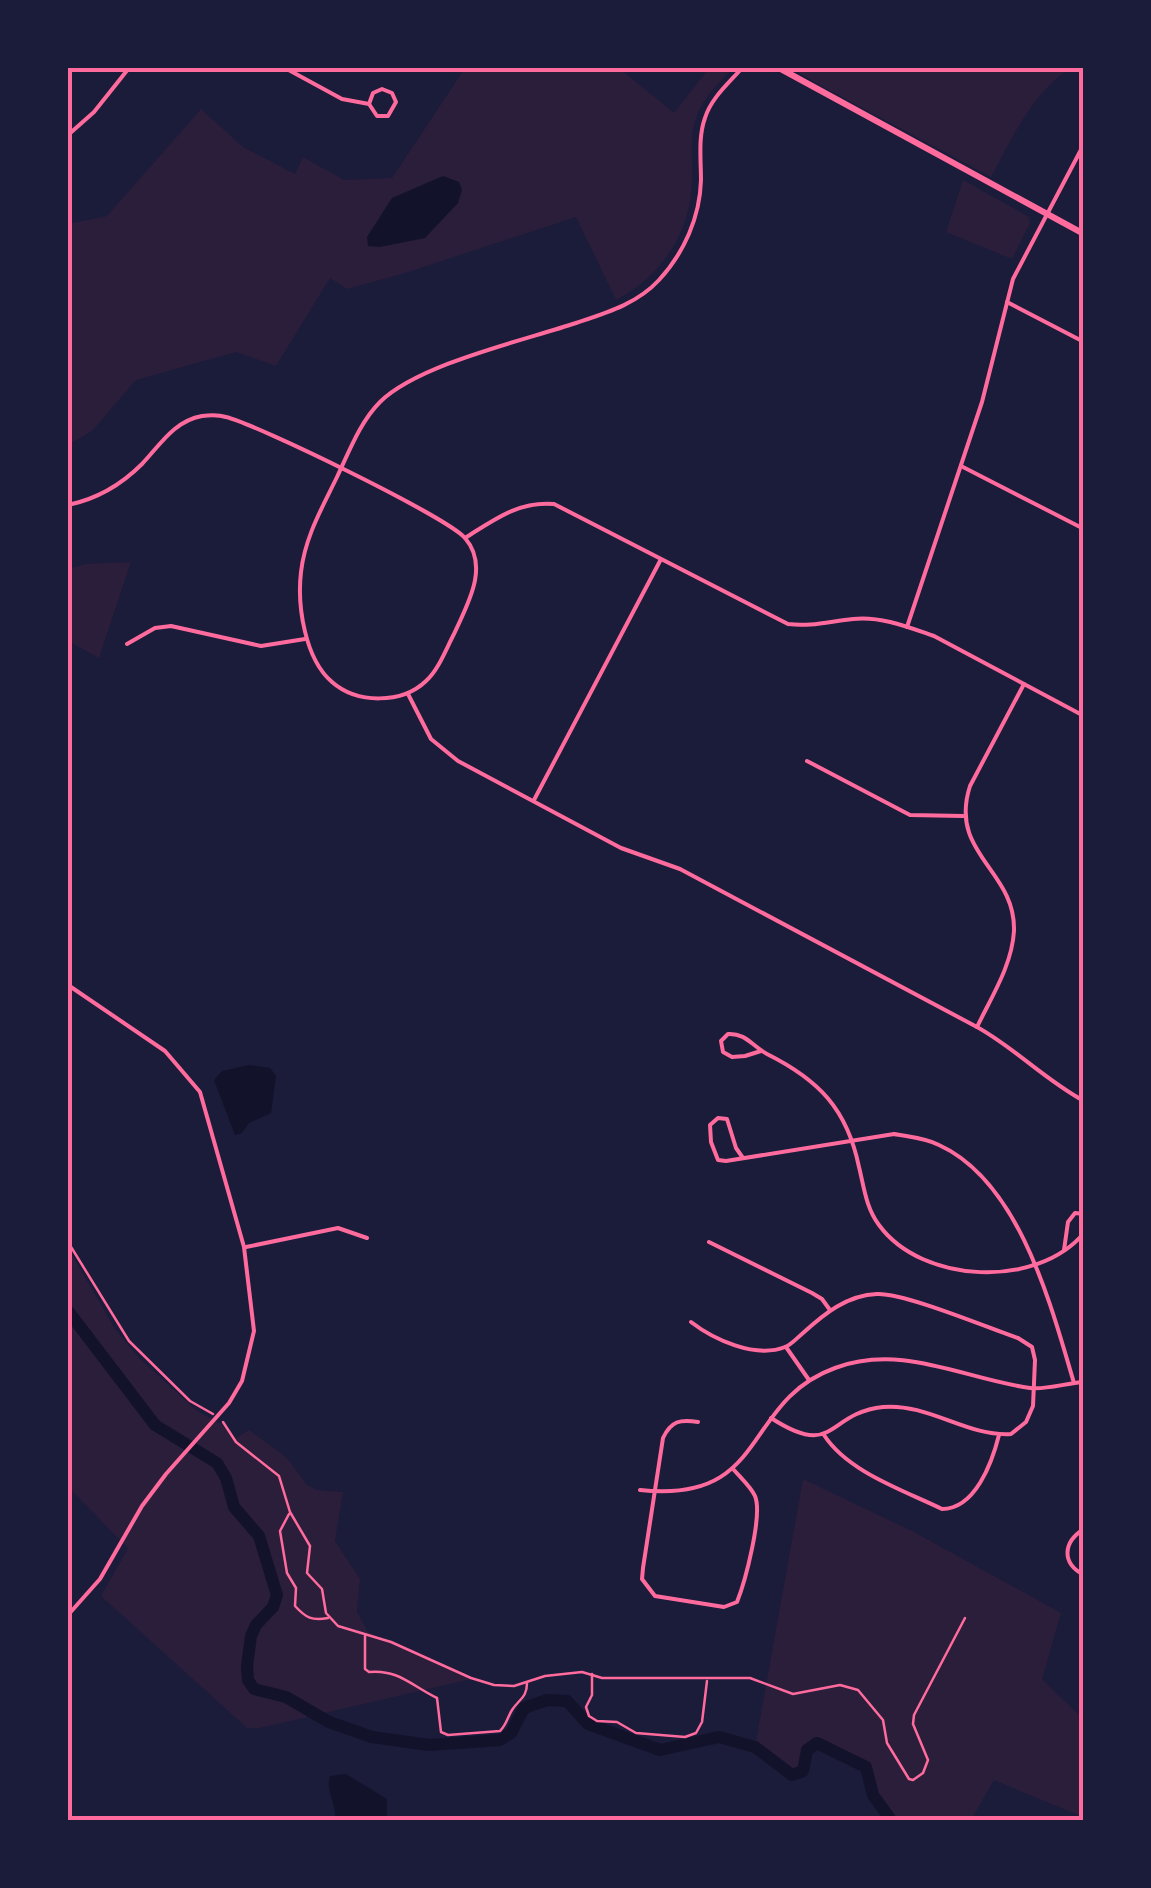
<svg xmlns="http://www.w3.org/2000/svg" width="1151" height="1888" font-family="Lato,sans-serif">
	<style>
		.green { fill: #2a1e3b }
		.water { fill: #12122b }
		.lines { fill: none; stroke-linecap: round; stroke-linejoin: round }
		.river { stroke: #12122b; stroke-width: 12 }
		.path { stroke: #ff6b9d; stroke-width: 2.5 }
		.minor { stroke: #ff6b9d; stroke-width: 4 }
		.secondary { stroke: #ff6b9d; stroke-width: 6 }
		.neatline { fill: none; stroke: #ff6b9d; stroke-width: 4 }
	</style>
	<rect width="100%" height="100%" fill="#1b1b3a"/>
	<g class="green">
		<path d="M465,68H619L674,113L709,68H733C719,83 703,97 696,118C689,137 693,160 692,180C691,232 662,276 616,300L576,217L402,274L347,289L330,278L276,366L236,352L136,380L92,431L68,445V224L107,216L201,109L243,147L295,174L303,157L344,180L392,178Z"/>
		<path d="M795,68H1070C1031,95 1013,136 991,177L816,83L794,70Z"/>
		<path d="M963,180L1029,217L1030,223L1012,259L946,232Z"/>
		<path d="M131,562L99,658L68,641V569L85,564Z"/>
		<path d="M68,1248L115,1329L140,1359L197,1411L223,1425L233,1440L249,1430L286,1457L307,1485L317,1490L343,1492L335,1541L360,1579L357,1612L368,1632L471,1679L260,1728H247L101,1596L128,1548L68,1487Z"/>
		<path d="M803,1479L914,1532L1061,1613L1042,1679L1083,1719V1817L994,1780L971,1820H891L873,1795L868,1769L854,1759L813,1744L807,1750L803,1771L794,1775L755,1747Z"/>
	</g>
	<g class="water">
		<path d="M443,176L459,182L462,190L458,203L425,238L380,247L368,246L367,237L392,198Z"/>
		<path d="M249,1065L270,1068L276,1076L271,1113L249,1123L242,1133L235,1135L214,1080L222,1071Z"/>
		<path d="M346,1774L387,1799V1820H335C337,1805 325,1791 330,1776Z"/>
	</g>
	<g class="lines">
		<path class="river" d="M68,1311L155,1425L217,1463L226,1478L234,1507L259,1536L277,1595L273,1607L256,1625L251,1636L247,1666L248,1680L254,1689L286,1697L329,1722L372,1737L429,1745L500,1740L511,1733L524,1708L547,1700L567,1701L588,1724L660,1750L719,1737L755,1747L792,1775L803,1771L807,1750L817,1743L866,1767L873,1795L891,1820"/>
		<g class="path">
			<path d="M68,1242L129,1341L190,1401L213,1414"/>
			<path d="M223,1422L236,1442L279,1476L290,1512L310,1546L307,1573L322,1589L326,1613L338,1626L391,1642L471,1678L494,1685L514,1686L545,1676L582,1672L602,1678H750L793,1694L840,1685L858,1690L883,1720L887,1743L909,1779L913,1780L923,1773L928,1760L913,1724L914,1715L965,1618"/>
			<path d="M289,1514L280,1531L287,1573L296,1588L295,1606C306,1618 312,1621 328,1618"/>
			<path d="M365,1636V1669L369,1672C398,1669 412,1686 437,1698L441,1732L448,1735L500,1731C507,1724 507,1718 512,1710C519,1699 527,1698 527,1683"/>
			<path d="M592,1674V1695L586,1707L589,1716L597,1721L617,1722L636,1733L685,1737L696,1733L702,1722L707,1681"/>
		</g>
		<g class="minor">
			<path d="M285,68L342,99L369,104L377,116H388L396,102L392,93L382,89L373,93L369,104"/>
			<path d="M68,135L94,112L129,68"/>
			<path d="M1007,302L1084,342"/>
			<path d="M961,466L1084,529"/>
			<path d="M68,505C97,499 121,485 142,464C160,445 174,421 202,416C209,415 220,415 226,417C256,424 447,517 465,538C490,567 467,605 454,634C446,649 439,669 426,681C402,704 357,704 332,682C305,659 297,606 301,572C305,537 322,508 337,477C349,452 360,422 380,402C419,364 522,341 576,323C606,313 637,304 659,280C684,253 700,217 701,180C701,160 698,137 705,118C711,98 729,83 742,68"/>
			<path d="M465,538C494,520 518,501 554,504L788,624C811,627 831,621 853,619C881,616 908,627 934,636L1084,716"/>
			<path d="M907,627L982,402L1013,279L1084,144"/>
			<path d="M127,644L155,628L171,626L261,646L305,639"/>
			<path d="M408,694L431,739L458,761L621,848L680,869L977,1027C1015,1048 1045,1080 1084,1101"/>
			<path d="M807,761L910,815L963,816"/>
			<path d="M534,800L660,561"/>
			<path d="M68,985L165,1051L200,1092L244,1247L254,1331L242,1381L229,1403L166,1474L142,1506L100,1579L68,1615"/>
			<path d="M977,1027C992,996 1012,965 1014,931C1016,870 948,854 970,786L1024,684"/>
			<path d="M761,1051L745,1056L732,1057L723,1052L721,1041L728,1034C746,1033 752,1046 767,1054C819,1080 847,1109 859,1167C864,1187 866,1208 879,1225C922,1284 1037,1289 1084,1233"/>
			<path d="M743,1158L736,1148L727,1119L718,1118L710,1125L711,1142L718,1160L726,1161L894,1134C910,1137 925,1138 939,1145C1020,1182 1051,1306 1074,1383"/>
			<path d="M709,1242L812,1293L822,1299L830,1310"/>
			<path d="M246,1247L338,1228L367,1238"/>
			<path d="M1064,1250L1068,1222L1075,1213L1084,1214"/>
			<path d="M691,1322C713,1339 755,1359 785,1347C791,1345 798,1337 803,1333C824,1314 847,1295 877,1294C905,1293 986,1327 1018,1338L1032,1347L1035,1360L1033,1406L1026,1422L1011,1434C967,1437 929,1403 883,1407C826,1413 836,1460 771,1418"/>
			<path d="M786,1347L809,1380"/>
			<path d="M698,1422C680,1419 671,1421 663,1438L643,1568L642,1579L655,1596L724,1607L737,1602C745,1582 763,1515 755,1496C751,1487 740,1477 734,1470"/>
			<path d="M824,1435C848,1472 903,1490 942,1509C975,1509 992,1463 999,1435"/>
			<path d="M640,1490C770,1504 741,1402 835,1368C902,1343 964,1379 1030,1388C1047,1390 1066,1383 1084,1382"/>
			<path d="M1084,1529C1063,1542 1061,1563 1084,1575"/>
		</g>
		<path class="secondary" d="M779,68L1084,234"/>
	</g>
	<rect width="1151" height="1888" fill="none" stroke="#1b1b3a" stroke-width="140"/>
	<rect x="70" y="70" width="1011" height="1748" class="neatline"/>
</svg>
